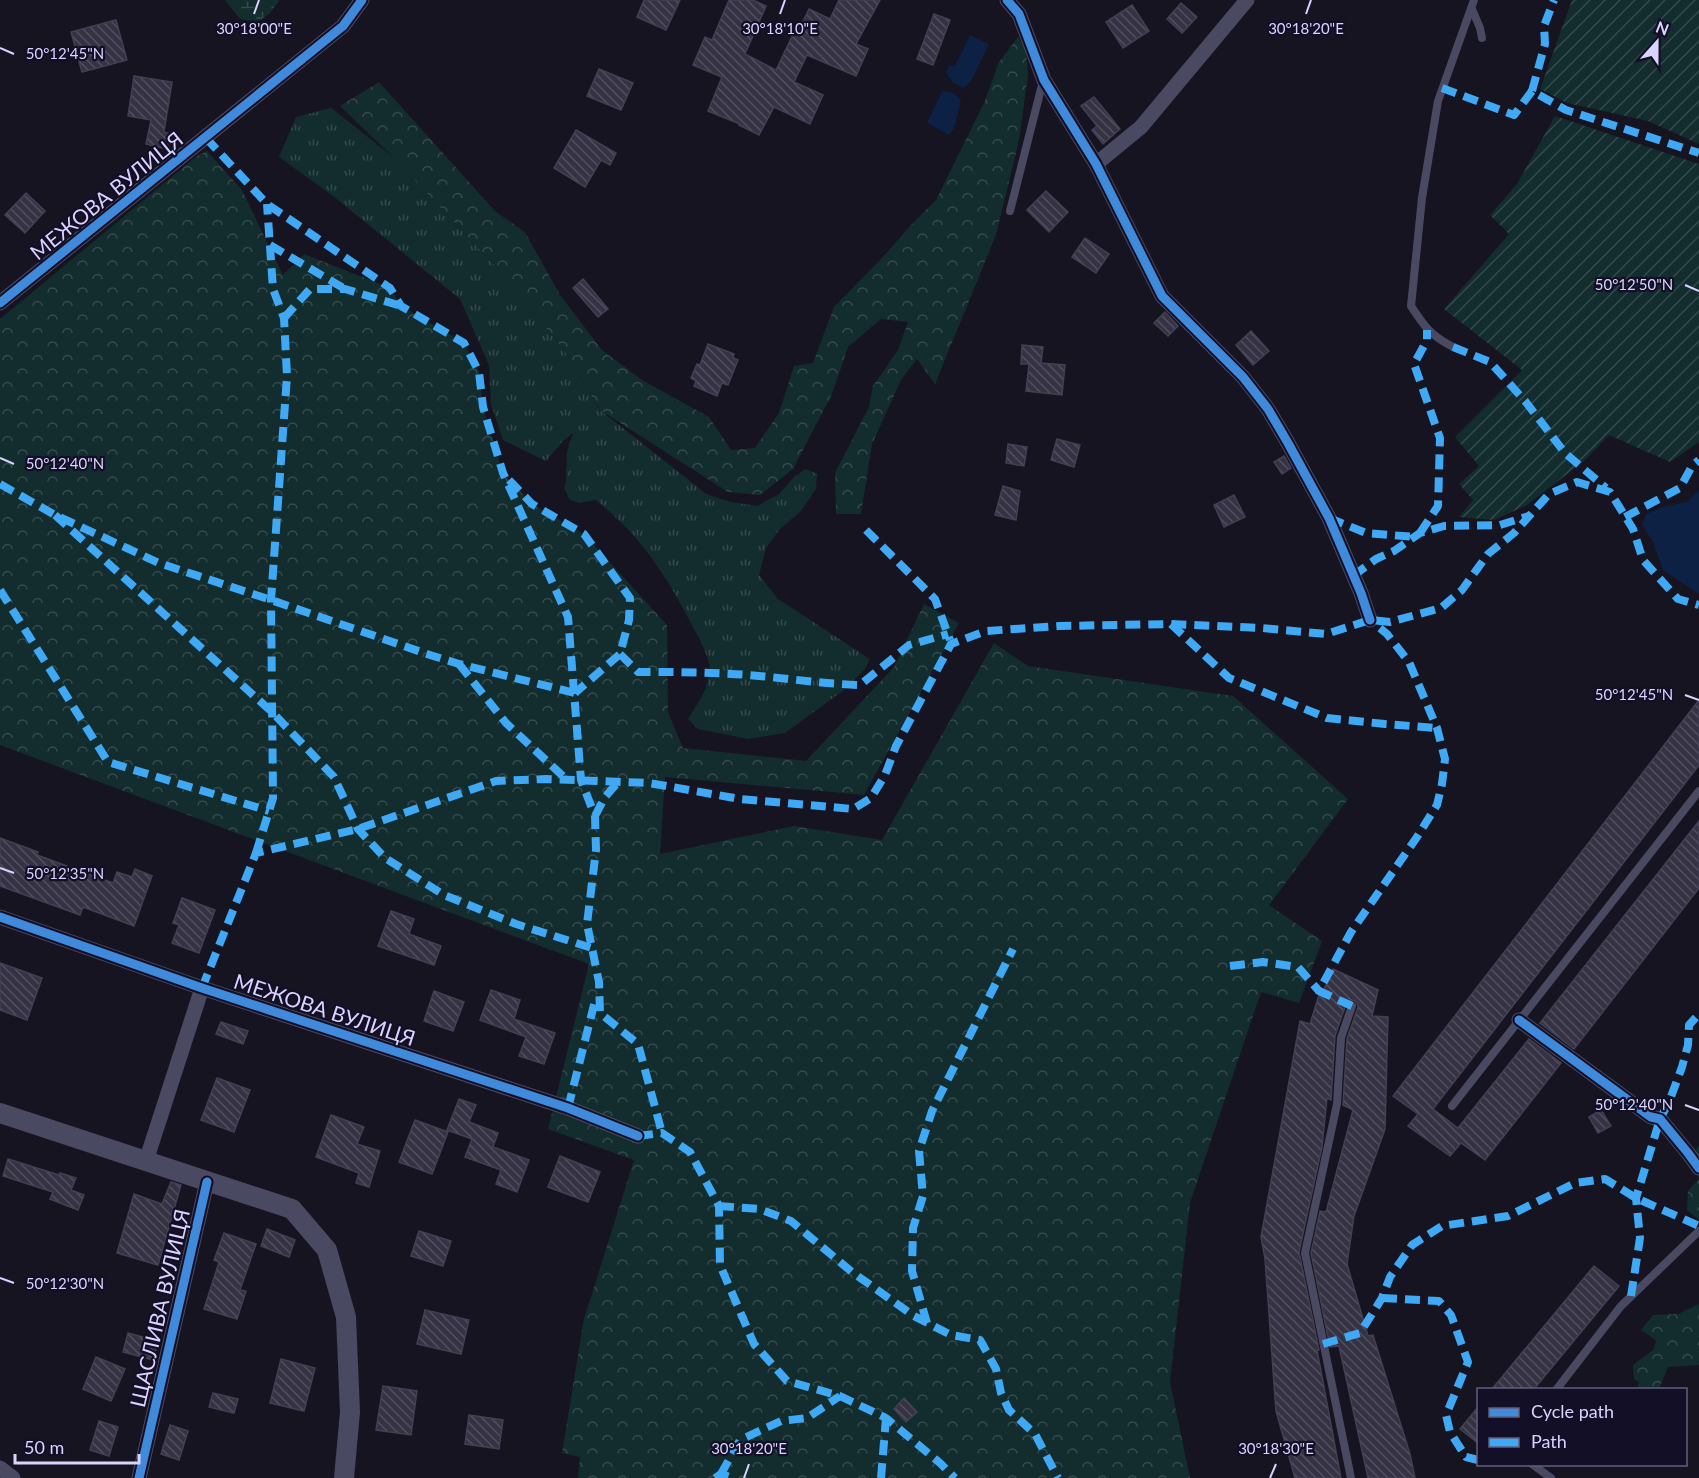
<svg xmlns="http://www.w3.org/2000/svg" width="1699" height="1478" font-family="Lato,sans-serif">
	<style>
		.grass { fill: url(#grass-tufts) }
		.forest { fill: url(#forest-crowns) }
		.wetland { fill: url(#wetland-marsh) }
		.garden { fill: url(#garden-furrows) }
		.water { fill: #0d2144 }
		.building { fill: url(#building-back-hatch); stroke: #433f54; stroke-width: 1.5 }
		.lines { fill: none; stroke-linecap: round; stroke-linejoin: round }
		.service { stroke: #4a4962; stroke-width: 8 }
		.minor { stroke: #4a4962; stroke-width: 15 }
		.tertiary { stroke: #4a4962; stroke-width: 20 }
		.quiet { stroke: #3fa9f5; stroke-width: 8; stroke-dasharray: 15 8; stroke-linecap: butt }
		.cycleway-casing { stroke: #130f26; stroke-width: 13 }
		.cycleway { stroke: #408adc; stroke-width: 9 }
		.ticks { fill: none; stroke: #d9d4ff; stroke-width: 2 }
		.labels { text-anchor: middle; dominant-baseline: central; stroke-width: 4.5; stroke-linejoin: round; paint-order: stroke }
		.street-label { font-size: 21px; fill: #d9d4ff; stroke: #130f26 }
		.ticks-label { font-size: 15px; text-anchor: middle; fill: #d9d4ff; stroke: #130f26; stroke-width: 4.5; stroke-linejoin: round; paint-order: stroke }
	</style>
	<defs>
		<pattern id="grass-tufts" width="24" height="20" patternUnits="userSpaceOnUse" patternTransform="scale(1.5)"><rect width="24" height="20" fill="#132c2d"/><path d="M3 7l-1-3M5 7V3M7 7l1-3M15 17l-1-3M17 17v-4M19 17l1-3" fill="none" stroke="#354a4c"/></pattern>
		<pattern id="forest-crowns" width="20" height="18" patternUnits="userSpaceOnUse" patternTransform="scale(1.5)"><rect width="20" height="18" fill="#132c2d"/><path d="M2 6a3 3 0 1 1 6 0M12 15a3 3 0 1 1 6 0" fill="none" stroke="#354a4c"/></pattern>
		<pattern id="wetland-marsh" width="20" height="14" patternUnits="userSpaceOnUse" patternTransform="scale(1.5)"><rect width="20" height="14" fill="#132c2d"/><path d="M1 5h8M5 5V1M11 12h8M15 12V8" fill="none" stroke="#354a4c"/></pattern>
		<pattern id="garden-furrows" width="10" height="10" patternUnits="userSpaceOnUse" patternTransform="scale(1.5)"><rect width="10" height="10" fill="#132c2d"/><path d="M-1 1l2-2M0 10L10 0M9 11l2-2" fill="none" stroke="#354a4c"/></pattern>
		<pattern id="building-back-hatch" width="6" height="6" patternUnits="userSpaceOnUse" patternTransform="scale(1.5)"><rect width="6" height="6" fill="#343243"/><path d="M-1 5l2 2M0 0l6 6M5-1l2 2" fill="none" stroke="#514f5f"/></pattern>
	</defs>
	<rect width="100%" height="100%" fill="#161421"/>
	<path class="grass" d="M331,108L392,156L498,269L564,350L600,410L690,481L706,494L731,502L757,506L779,494L795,476L806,469L817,474L816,489L801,511L780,529L766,548L759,575L778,599L870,659L864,670L844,690L785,733L748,739L698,729L688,719C698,703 709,688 710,669C710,660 700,639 695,631C668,578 643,538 596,500L579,503L570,500L564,488L566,481L567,452L573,433L563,441L546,461L503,440L491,404L489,365L460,299L333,196L279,157L296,117Z"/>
	<g class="forest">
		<path d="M1018,37L1026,48L1028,75L1019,140L996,235L935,384L917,359L901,380L872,444L861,514H836L835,473L869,407L873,386L898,350L908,322L881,319L848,347L832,394L793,469L760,495L728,492L600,410L564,350L498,269L392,156L340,106L379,82L495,211L525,232L560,295L602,350L642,380L709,417L731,450L755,448L779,413L794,366L813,363L834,307L882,258L911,225L936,200L984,103L999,62Z"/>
		<path d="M207,151L242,190L283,275L304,254L390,288L401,306L464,343L479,372L483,407L503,473L532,504L584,534L667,625L668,712L683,748L806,761L894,667L924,604L959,623L864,795L665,777L660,854L794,826L882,840L994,643L1028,666L1233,696L1348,799L1269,905L1322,941L1299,1003L1261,992L1190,1203L1170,1382L1190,1478H578L580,1457L562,1453L584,1319L634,1160L548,1129L589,964L0,745V319L197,156Z"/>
		<path d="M1699,1145V1220L1687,1210L1688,1191L1699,1179L1694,1153Z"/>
		<path d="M1699,1304V1365L1668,1367L1659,1389H1637L1639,1382L1634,1379L1633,1365L1654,1349L1656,1340L1641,1330L1653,1315L1678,1314Z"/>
	</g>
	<path class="wetland" d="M225,0H279L270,13L258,22L240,19Z"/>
	<g class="garden">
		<path d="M1572,0H1699V144L1648,121L1567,103L1540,89Z"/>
		<path d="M1555,116L1699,164V442L1670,462L1609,435L1584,461L1527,505L1494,520L1459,517L1473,500L1459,484L1479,466L1455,437L1522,370L1444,309L1509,234L1490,215L1517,184Z"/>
	</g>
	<g class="water">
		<path d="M970,35L989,44L971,81L964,88L952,82L946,72L949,66H955Z"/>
		<path d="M942,91L954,93L961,101L954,128L949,135L927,123Z"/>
		<path d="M1699,490V594L1663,570L1652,540L1642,525L1646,514L1666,506L1687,502Z"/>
	</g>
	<g class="building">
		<path d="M644,0H680L666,30L637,17Z"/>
		<path d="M729,0H753L766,6L745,54L776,70L797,26L800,28L809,9L830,19L839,0H880L856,44L868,49L856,76L807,55L794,82L823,95L810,124L774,107L759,135L739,125L740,124L708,111L722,77L693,65L705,37L712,40Z"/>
		<path d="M1181,3L1197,17L1182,33L1167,19Z"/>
		<path d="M1132,5L1149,31L1123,48L1106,22Z"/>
		<path d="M934,14L950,20L933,65L917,59Z"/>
		<path d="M116,20L127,60L82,72L71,32Z"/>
		<path d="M599,69L633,83L621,110L587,96Z"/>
		<path d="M134,76L172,82L164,132L170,134L167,149L146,144L151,120L128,116Z"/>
		<path d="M1094,97L1120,129L1103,144L1092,130L1097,126L1081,106Z"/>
		<path d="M576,130L616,153L610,165L601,160L585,187L554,168Z"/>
		<path d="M1046,191L1068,212L1049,232L1027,210Z"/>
		<path d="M26,193L45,211L25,233L5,215Z"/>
		<path d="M1085,238L1109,254L1096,273L1072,257Z"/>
		<path d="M583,279L608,309L598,317L573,288Z"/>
		<path d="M1165,312L1178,326L1168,336L1154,323Z"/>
		<path d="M1251,331L1269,351L1253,365L1236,345Z"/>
		<path d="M708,344L734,354L733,358L738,360L728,385L722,383L717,396L694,386L696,381L691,378L697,364L700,365Z"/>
		<path d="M1022,345L1043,347L1041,363L1065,365L1062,395L1026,391L1029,364H1021Z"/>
		<path d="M1057,439L1080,445L1074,467L1051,460Z"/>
		<path d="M1008,444L1027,447L1024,466L1006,463Z"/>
		<path d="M1284,456L1291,468L1282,474L1274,462Z"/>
		<path d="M1003,486L1020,491L1016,520L995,515Z"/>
		<path d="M1234,495L1245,517L1224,527L1214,505Z"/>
		<path d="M1699,700V765L1433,1109L1458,1128L1529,1039L1561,1063L1485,1160L1461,1143L1450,1156L1408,1126L1418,1114L1393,1096Z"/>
		<path d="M1699,821V888L1574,1049L1540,1023Z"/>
		<path d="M0,838L38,852L37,855L113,883L117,872L132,877L135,869L152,876L134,926L83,907L80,915L0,886Z"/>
		<path d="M182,898L215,910L199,953L172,943L179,925L173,923Z"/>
		<path d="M391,911L414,919L409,934L441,946L434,965L378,946Z"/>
		<path d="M0,963L42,978L27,1020L0,1010Z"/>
		<path d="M1333,969L1378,990L1372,1016L1388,1017L1385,1129L1354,1216L1347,1264L1368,1336L1373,1335L1410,1454L1415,1478H1368L1339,1346L1330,1347L1311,1253L1320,1211L1326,1212L1353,1110L1343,1105L1347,1039L1358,1007L1357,1003L1353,1000L1349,1001L1346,1004L1335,1036L1331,1100L1327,1098L1322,1147L1299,1252L1319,1350H1317L1341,1478H1295L1276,1411L1265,1259L1261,1237L1300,1021L1310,1024L1319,995L1321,996Z"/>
		<path d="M491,990L520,1000L514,1019L555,1033L544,1064L519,1056L526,1037L480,1020Z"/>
		<path d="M434,991L464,1002L453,1031L424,1021Z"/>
		<path d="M221,1022L248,1031L243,1044L216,1034Z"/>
		<path d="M217,1078L250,1090L234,1132L201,1120Z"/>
		<path d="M459,1099L476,1105L469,1122L498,1133L493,1147L529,1160L517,1192L496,1184L501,1170L465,1157L472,1139L447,1130Z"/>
		<path d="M1601,1110L1611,1126L1598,1133L1589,1117Z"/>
		<path d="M331,1115L364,1127L357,1144L380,1151L369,1187L356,1183L359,1173L316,1157Z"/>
		<path d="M415,1120L448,1132L432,1174L399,1162Z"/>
		<path d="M560,1156L600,1172L588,1202L548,1187Z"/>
		<path d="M8,1159L59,1175L60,1173L76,1178L71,1190L84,1195L78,1210L50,1199L53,1192L3,1176Z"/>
		<path d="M171,1182L181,1185L158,1265L117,1253L134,1194L162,1204Z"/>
		<path d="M267,1229L295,1240L289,1257L261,1246Z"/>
		<path d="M419,1231L451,1241L443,1266L411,1256Z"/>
		<path d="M224,1233L256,1244L240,1290L246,1291L237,1319L204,1309L219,1262L214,1260Z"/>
		<path d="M1594,1266L1619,1286L1534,1389H1492Z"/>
		<path d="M425,1310L469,1320L461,1354L417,1344Z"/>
		<path d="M128,1333L158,1341L153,1360L123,1352Z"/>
		<path d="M96,1357L125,1369L111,1401L83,1389Z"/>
		<path d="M281,1359L315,1368L304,1411L270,1403Z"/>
		<path d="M383,1386L417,1391L411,1435L376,1430Z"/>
		<path d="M213,1393L238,1399L234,1413L209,1407Z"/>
		<path d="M904,1398L917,1412L906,1422L894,1409Z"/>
		<path d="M1479,1406V1444L1460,1429Z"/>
		<path d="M469,1415L503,1420L499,1449L465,1444Z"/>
		<path d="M99,1421L118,1427L109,1456L90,1450Z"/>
		<path d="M170,1425L188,1431L179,1460L161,1454Z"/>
	</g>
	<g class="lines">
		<g class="service">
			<path d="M1472,9L1480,28L1482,38"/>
			<path d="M1010,211L1043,81"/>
			<path d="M1453,347C1430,335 1424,326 1411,306L1422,198L1438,101L1474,0"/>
			<path d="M1452,1106L1699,791"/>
			<path d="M1556,1390L1621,1306L1699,1231"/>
			<path d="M1532,1464L1551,1478"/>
			<path d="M1351,1478L1305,1253L1337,1104L1341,1038L1352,1006"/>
		</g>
		<g class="minor">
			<path d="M1007,0L1019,14L1044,80L1096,164L1162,296L1243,377L1268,409L1288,443L1329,518L1361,593L1370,620"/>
			<path d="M1096,164L1141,127L1247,0"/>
			<path d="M0,303L343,26L362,0"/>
			<path d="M0,917L202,988L568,1108L638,1136"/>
			<path d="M1519,1020L1651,1117L1660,1119L1688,1153L1699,1168"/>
			<path d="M146,1161L202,988"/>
			<path d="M0,1468L13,1478"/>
			<path d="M139,1478L207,1182"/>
		</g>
		<path class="tertiary" d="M0,1113L292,1209L327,1250L346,1317L350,1412L344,1478"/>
		<g class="quiet">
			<path d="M1442,88L1514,115L1532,91L1566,110L1699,153"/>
			<path d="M1532,91L1545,44L1544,26L1554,0"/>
			<path d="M206,138L267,204L390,288L401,306L464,343L479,372L483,407L503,473L568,617L581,780L595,816L596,850L587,924L599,982L600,1013L638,1044L662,1133"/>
			<path d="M270,245L345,289"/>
			<path d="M284,318L310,289H345L401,306"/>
			<path d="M1453,347L1490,362L1525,401L1565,453L1606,488"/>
			<path d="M509,480L532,504L584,534L630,598L629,620L620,654L575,693"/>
			<path d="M0,484L55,515L159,563L271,600L430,655L459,664L575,693"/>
			<path d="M55,515L273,713L334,777L358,829L385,858L444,895L516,924L592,948"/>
			<path d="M1625,517L1680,488L1692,466L1699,460"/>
			<path d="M1329,518L1366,533L1415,537"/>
			<path d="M866,530L935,599L950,640"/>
			<path d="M1420,533L1438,506L1440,438L1414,364L1427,340V330"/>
			<path d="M1353,576L1376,559L1394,551L1420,533L1444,526L1500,525L1529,516"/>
			<path d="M0,590L108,762L269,811"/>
			<path d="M1171,624L1229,678L1327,718L1385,724L1437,728"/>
			<path d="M620,654L638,672C678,672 718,672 759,676C792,679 826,684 860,685L909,645L948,634"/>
			<path d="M459,664L506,723L566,779"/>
			<path d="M595,816L605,797L618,782"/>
			<path d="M256,853L273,798L271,600L287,376L284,318L273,289L267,204"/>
			<path d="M1230,966L1263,962L1298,967L1319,991"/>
			<path d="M202,988L256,853L358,829L496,781L546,779L649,783L740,799L853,809L871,798L885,775L896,746L951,644L986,631L1059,626L1171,624L1262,628L1326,634L1370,620L1390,622L1441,608L1462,590L1488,554L1514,533L1549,494L1577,482L1610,492L1633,529L1643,560L1678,599L1699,605"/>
			<path d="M1352,1006L1319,991L1351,932L1417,837L1437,805L1442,784L1445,759L1437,728L1409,662L1387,634L1370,620"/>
			<path d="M568,1108L596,997"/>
			<path d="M638,1136L662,1133L690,1152L719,1206L720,1265L754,1344L787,1381L840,1396L886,1418L940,1463L955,1478"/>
			<path d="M719,1206L759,1209L791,1221L852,1272L914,1316L951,1335L980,1340L996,1369L1001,1393L1009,1410L1035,1434L1058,1478"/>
			<path d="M1631,1296L1640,1238L1636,1198L1660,1119L1669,1102L1682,1067L1688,1045L1689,1025L1699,1014"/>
			<path d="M1382,1298L1439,1301L1451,1315L1468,1362L1446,1415L1450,1432L1466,1457L1478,1460"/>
			<path d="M927,1323L912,1271L913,1228L923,1196L919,1151L932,1111L1013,949"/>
			<path d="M1323,1344L1360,1333L1382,1298L1390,1277L1412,1245L1442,1226L1508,1216L1575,1183L1605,1179L1636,1198L1699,1226"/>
			<path d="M721,1474L740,1440L781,1421L807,1418L840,1396"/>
			<path d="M715,1478L721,1474L733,1478"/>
			<path d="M881,1478L886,1418"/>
		</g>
		<defs>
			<g id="cycleway">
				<path d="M1007,0L1019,14L1044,80L1096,164L1162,296L1243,377L1268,409L1288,443L1329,518L1361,593L1370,620"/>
				<path d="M0,303L343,26L362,0"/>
				<path d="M0,917L202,988L568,1108L638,1136"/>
				<path d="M1519,1020L1651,1117L1660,1119L1688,1153L1699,1168"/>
				<path d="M139,1478L207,1182"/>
			</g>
		</defs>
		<use href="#cycleway" class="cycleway-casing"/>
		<use href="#cycleway" class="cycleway"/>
	</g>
	<path class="ticks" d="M254,14L259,0M780,14L785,0M1306,14L1311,0M0,48L14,54M1685,285L1699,291M0,458L14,464M1685,695L1699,700M0,868L14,873M1685,1105L1699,1110M0,1278L14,1283M744,1478L749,1464M1270,1478L1276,1464"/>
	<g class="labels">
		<g class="street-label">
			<text transform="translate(106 195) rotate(-39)">МЕЖОВА ВУЛИЦЯ</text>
			<text transform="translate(325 1009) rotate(18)">МЕЖОВА ВУЛИЦЯ</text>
			<text transform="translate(159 1308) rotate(-77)">ЩАСЛИВА ВУЛИЦЯ</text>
		</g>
	</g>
	<g class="ticks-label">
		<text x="254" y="34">30°18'00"E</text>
		<text x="780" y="34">30°18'10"E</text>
		<text x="1306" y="34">30°18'20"E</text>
		<text x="65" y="59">50°12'45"N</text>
		<text x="1634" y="290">50°12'50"N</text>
		<text x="65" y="469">50°12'40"N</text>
		<text x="1634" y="700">50°12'45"N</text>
		<text x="65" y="879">50°12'35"N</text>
		<text x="1634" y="1110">50°12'40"N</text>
		<text x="65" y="1289">50°12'30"N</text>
		<text x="749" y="1454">30°18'20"E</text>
		<text x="1276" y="1454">30°18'30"E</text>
	</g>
	<rect x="1477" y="1388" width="210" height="78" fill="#130f26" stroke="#625e7d" stroke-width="1.5"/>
	<rect x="1489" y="1408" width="30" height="9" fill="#408adc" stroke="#625e7d" stroke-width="1.5"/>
	<text x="1531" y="1418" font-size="18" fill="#d9d4ff">Cycle path</text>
	<rect x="1489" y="1438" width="30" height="9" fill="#3fa9f5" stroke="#625e7d" stroke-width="1.5"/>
	<text x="1531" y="1448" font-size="18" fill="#d9d4ff">Path</text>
	<g transform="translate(1657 42) rotate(21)" stroke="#130f26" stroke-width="4.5" paint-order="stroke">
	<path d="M0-4.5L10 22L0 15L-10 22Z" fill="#d9d4ff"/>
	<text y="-9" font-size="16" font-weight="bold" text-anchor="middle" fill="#d9d4ff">N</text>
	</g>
	<path d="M15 1454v9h124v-9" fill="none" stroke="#d9d4ff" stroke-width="3"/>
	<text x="24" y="1454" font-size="18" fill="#d9d4ff" stroke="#130f26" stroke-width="4.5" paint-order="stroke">50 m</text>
</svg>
